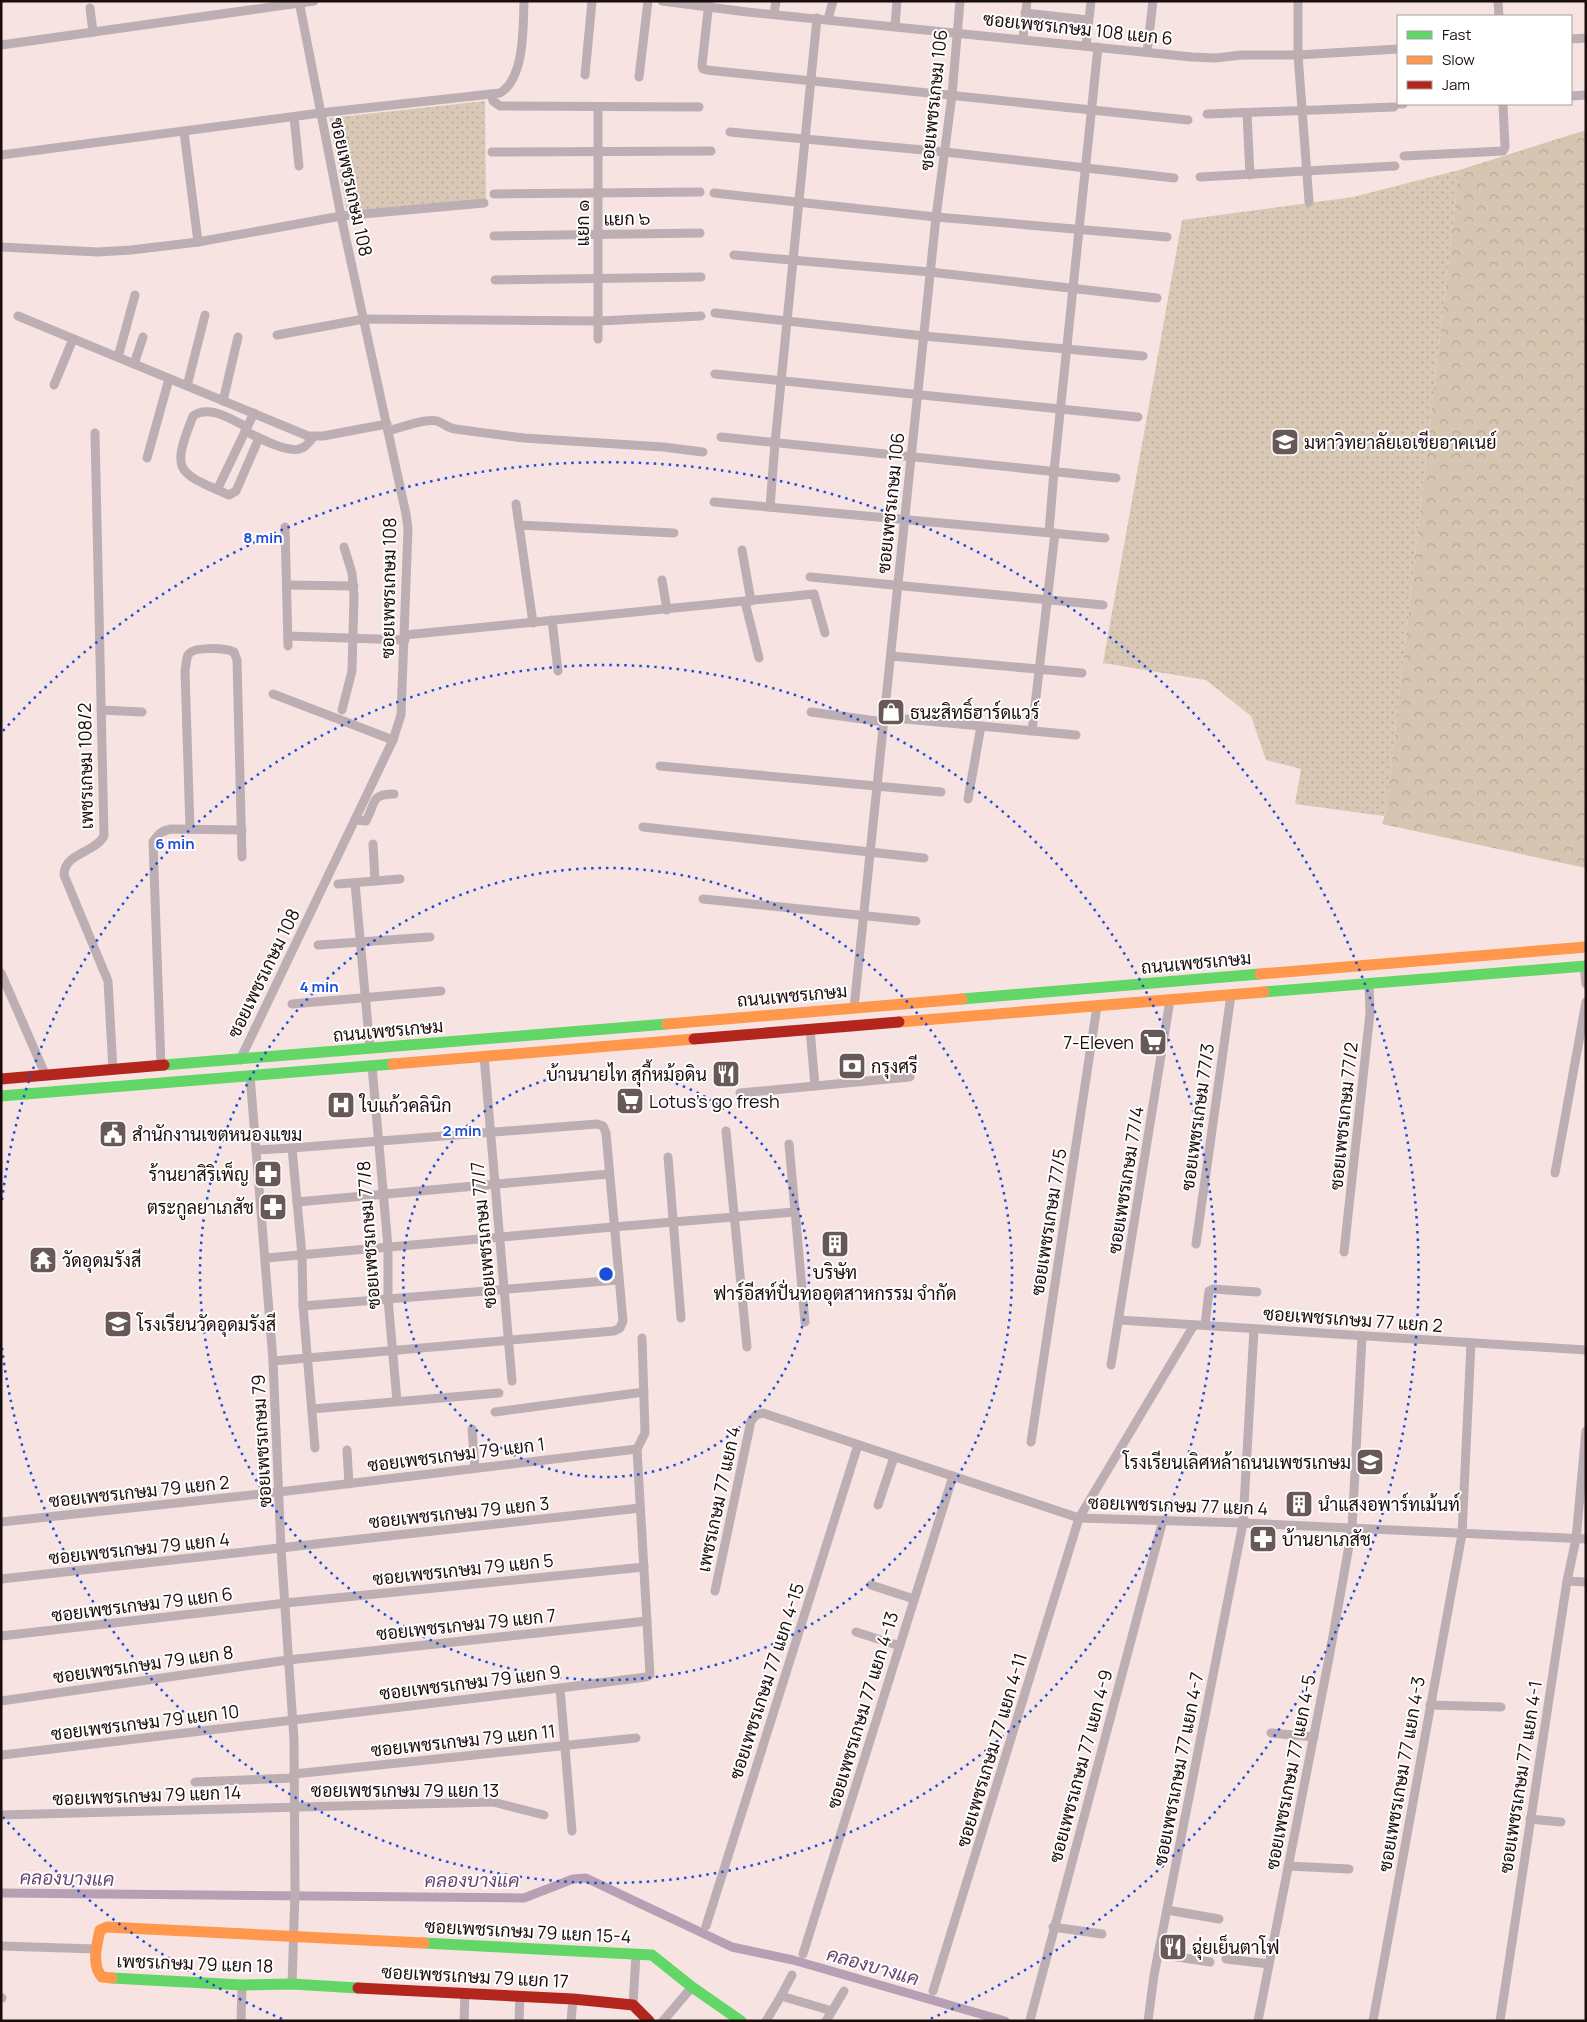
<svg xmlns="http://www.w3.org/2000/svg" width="1587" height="2022" font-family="Manrope,Sarabun,sans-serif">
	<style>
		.grass { fill: url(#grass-dots) }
		.forest { fill: url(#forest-crowns) }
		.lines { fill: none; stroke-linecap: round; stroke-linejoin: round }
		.canal { stroke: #b7a0b3; stroke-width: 9 }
		.street { stroke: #bdaeb3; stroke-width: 9 }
		.fast { stroke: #63d668; stroke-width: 11 }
		.slow { stroke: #ff974d; stroke-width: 11 }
		.jam { stroke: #b3261e; stroke-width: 11 }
		.ring { fill: none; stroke: #1d4ed8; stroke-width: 2.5; stroke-dasharray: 2.5 5 }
		.labels { text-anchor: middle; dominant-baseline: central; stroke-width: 4; stroke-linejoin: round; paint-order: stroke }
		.street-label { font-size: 18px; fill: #1b0d0c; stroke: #fff }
		.poi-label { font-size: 18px; fill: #1b0d0c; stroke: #fff; text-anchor: start }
		.water-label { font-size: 19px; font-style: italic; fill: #6a4670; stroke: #fff }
		.centre { fill: #1d4ed8; stroke: #fff; stroke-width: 2.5 }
		.ring-label { font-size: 15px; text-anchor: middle; font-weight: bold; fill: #1d4ed8; stroke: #fff; stroke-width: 4; stroke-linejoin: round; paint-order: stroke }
	</style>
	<defs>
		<pattern id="grass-dots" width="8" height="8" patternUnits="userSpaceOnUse" patternTransform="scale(1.25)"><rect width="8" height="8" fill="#d9c8b5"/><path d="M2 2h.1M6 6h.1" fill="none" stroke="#baab9a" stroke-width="1.8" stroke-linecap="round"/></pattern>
		<pattern id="forest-crowns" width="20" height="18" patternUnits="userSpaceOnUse" patternTransform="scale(1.25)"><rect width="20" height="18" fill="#d6c5b1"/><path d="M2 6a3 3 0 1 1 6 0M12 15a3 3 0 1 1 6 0" fill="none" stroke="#b7a897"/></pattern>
	</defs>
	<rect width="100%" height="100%" fill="#f7e4e2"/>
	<g class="grass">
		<path d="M485,101L486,199L347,211L329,118Z"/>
		<path d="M1459,170L1386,812L1384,816L1295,804L1301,769L1266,760L1251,716L1206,680L1103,663L1182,220L1353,197Z"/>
	</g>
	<path class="forest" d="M1586,130V868L1382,824L1386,812L1459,170Z"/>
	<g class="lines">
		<path class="canal" d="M1,1893L524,1898L573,1879L586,1878L732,1947L793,1960L1005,2021"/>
		<g class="street">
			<path d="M662,1L747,12L1192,57L1215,58L1242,55H1298L1398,49"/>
			<path d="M1298,1V55L1309,202"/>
			<path d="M1498,1L1499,16"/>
			<path d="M709,2L702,65L703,69L707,70L1188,120"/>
			<path d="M90,8L93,32"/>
			<path d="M1025,13L1088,20"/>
			<path d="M774,14L776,1"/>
			<path d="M828,19L833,1"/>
			<path d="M895,26L897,1"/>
			<path d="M1023,38L1027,1"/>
			<path d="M1571,39L1586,38"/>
			<path d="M1,45L314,1"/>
			<path d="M1086,46L1091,1"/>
			<path d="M1147,52L1153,1"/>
			<path d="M585,75L592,1"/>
			<path d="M639,77L648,1"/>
			<path d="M491,94L493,101L500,106L699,107"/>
			<path d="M1571,96L1586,95"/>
			<path d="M1401,104H1403"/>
			<path d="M1247,113L1250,175"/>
			<path d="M1207,114L1394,107"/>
			<path d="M294,117L299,166"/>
			<path d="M184,132L198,242"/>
			<path d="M730,132L945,152L1174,178"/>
			<path d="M492,152L711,151"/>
			<path d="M1,155L320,113L500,93C525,78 523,27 524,1"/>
			<path d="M1404,156L1503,151L1505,147L1503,104"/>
			<path d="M1200,177L1395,166"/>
			<path d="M714,193L936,217L1167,237"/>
			<path d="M494,194L700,192"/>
			<path d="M494,236L700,233"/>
			<path d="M1,247L98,252L131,250L198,242L341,216L484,203"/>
			<path d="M734,255L930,272L1157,298"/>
			<path d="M495,280L701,277"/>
			<path d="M715,313L924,336L1143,356"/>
			<path d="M18,316L308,436H323L387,424"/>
			<path d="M277,335L364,319L599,321L701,316"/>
			<path d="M598,339V107"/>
			<path d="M118,357L135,295"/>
			<path d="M134,364L143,337"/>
			<path d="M715,374L1138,417"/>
			<path d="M54,385L73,339"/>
			<path d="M187,386L205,315"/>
			<path d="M223,401L238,337"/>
			<path d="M247,427C232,420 209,404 193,416C171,472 176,472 229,495L236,491L259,438"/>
			<path d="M245,431C258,437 289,455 302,448C307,446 310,441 313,437"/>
			<path d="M388,431C399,428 426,418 437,421C443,423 448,428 455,429L524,438L663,447L703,452"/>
			<path d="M95,433L104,836C95,853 64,853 64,875L108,981L113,1070"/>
			<path d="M721,437L1116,478"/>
			<path d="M147,458L169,379"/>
			<path d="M217,490L254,413"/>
			<path d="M714,502L1105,538"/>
			<path d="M516,504L533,623"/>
			<path d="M770,507L775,443L817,18"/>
			<path d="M519,525L674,533"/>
			<path d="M285,527L288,646"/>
			<path d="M1049,532L1054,471L1098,47"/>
			<path d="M742,550L751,601"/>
			<path d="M810,577L1103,605"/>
			<path d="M662,580L667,610"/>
			<path d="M287,585L354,586"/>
			<path d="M745,602L759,658"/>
			<path d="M552,620L558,671"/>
			<path d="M405,635L814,594L825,633"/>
			<path d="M288,636L405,640"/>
			<path d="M891,656L1082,673"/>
			<path d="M273,694L393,740"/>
			<path d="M101,710L142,712"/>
			<path d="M342,710L352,671L354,596L352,573L344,547"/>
			<path d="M811,712L884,722"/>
			<path d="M884,717L1076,735"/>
			<path d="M1032,731L1055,533"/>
			<path d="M660,766L941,792"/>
			<path d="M968,799L981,726"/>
			<path d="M355,820L366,821C376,803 370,794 394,794"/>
			<path d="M643,827L924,858"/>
			<path d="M190,829L185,671C186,666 186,660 188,655C193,646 225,648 234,652L237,660L242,857"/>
			<path d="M373,844L375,881"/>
			<path d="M355,883L370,1049"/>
			<path d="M338,884L400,879"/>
			<path d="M703,899L916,921"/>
			<path d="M318,945L430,937"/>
			<path d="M1584,966L1586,984"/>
			<path d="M1,973L46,1076"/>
			<path d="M292,1004L441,991"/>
			<path d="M854,1008L936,217L952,95L960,1"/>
			<path d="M810,1029L815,1086"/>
			<path d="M484,1056L512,1381"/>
			<path d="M240,1060L393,740L401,715L408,529L406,514L341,216L299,1"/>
			<path d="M161,1066L153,842C158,834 161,831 171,829L242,830"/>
			<path d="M372,1066L388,1247V1299L397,1401"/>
			<path d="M250,1075L273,1361L281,1548L294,1740L295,1893L292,1984"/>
			<path d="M740,1093L910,1077"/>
			<path d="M726,1131L747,1347"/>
			<path d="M789,1144L805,1322"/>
			<path d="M256,1150L292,1148"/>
			<path d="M668,1157L681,1318"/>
			<path d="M1555,1173L1586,1002"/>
			<path d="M297,1202L609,1174"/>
			<path d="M1196,1244L1231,995"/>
			<path d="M1344,1252L1370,1013L1369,984"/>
			<path d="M266,1258L613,1227L794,1212"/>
			<path d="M303,1306L618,1280"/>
			<path d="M1119,1320L1586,1350"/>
			<path d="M1205,1325L1209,1291L1213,1289L1257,1292"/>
			<path d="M273,1361L614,1331L620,1328L623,1321L606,1133L603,1126L597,1124L292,1148L302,1255L303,1306L315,1448"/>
			<path d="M1111,1365L1170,1000"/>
			<path d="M312,1409L499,1393"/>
			<path d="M495,1412L644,1392"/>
			<path d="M472,1429L475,1468"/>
			<path d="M1031,1442L1097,1006"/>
			<path d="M347,1450L349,1484"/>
			<path d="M878,1505L894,1457"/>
			<path d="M1,1522L279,1492L637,1449"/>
			<path d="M1,1579L640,1508"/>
			<path d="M1567,1581L1586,1582"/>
			<path d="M871,1585L914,1599"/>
			<path d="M715,1591L751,1421L756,1415L763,1413L1079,1518L1243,1523L1586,1539"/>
			<path d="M856,1632L900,1646"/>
			<path d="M1,1636L286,1603L644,1567"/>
			<path d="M560,1688L572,1831"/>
			<path d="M1,1701L288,1660L647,1621"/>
			<path d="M1430,1705L1501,1707"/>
			<path d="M1271,1733L1314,1737"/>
			<path d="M2,1755L560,1688L646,1677L650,1675L637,1449L645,1433L642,1338"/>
			<path d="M294,1774L636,1738"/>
			<path d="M195,1782L294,1778"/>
			<path d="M1,1815L493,1802L544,1815"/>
			<path d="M1530,1819L1561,1822"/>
			<path d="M1288,1866L1349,1869"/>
			<path d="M1167,1910L1219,1919"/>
			<path d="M706,1926L858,1445"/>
			<path d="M1053,1927L1102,1934"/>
			<path d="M1,1946L96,1949"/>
			<path d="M803,1954L953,1476"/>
			<path d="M1158,1954L1210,1962"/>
			<path d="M1226,1959L1269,1964"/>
			<path d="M933,1991L1079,1518L1194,1325"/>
			<path d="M781,1996L792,1975"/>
			<path d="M1,1998H2"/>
			<path d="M633,2005L636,1954"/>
			<path d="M1030,2020L1163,1520"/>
			<path d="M241,2021L242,1985"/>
			<path d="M464,2021L465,1993"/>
			<path d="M519,2021L520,1996"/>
			<path d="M571,2021L573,1999"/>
			<path d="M663,2021L692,1987"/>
			<path d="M766,2021L781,1996L832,2011"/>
			<path d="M826,2021L844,1991"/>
			<path d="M1148,2021L1154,1975L1243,1523L1254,1329"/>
			<path d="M1258,2021L1329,1658L1352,1529L1362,1336"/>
			<path d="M1373,2021L1462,1534L1471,1343"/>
			<path d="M1500,2021L1567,1581L1576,1539L1586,1431"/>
		</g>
		<g class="fast">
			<path d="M1264,992L1586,966"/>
			<path d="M962,999L1260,974"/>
			<path d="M164,1065L667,1024"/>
			<path d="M1,1096L393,1064"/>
			<path d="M424,1943L652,1955L692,1987L741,2021"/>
			<path d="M112,1978L242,1985L292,1984L358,1988"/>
		</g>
		<g class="slow">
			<path d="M1260,974L1586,947"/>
			<path d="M899,1022L1264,992"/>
			<path d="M667,1024L962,999"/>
			<path d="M393,1064L694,1039"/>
			<path d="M112,1978L102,1977C91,1965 97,1944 100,1930L107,1927L424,1943"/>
		</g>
		<g class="jam">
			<path d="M694,1039L899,1022"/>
			<path d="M1,1079L164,1065"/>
			<path d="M358,1988L573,1999L633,2005L649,2021"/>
		</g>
	</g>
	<g class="ring">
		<circle cx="606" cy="1274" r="203"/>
		<circle cx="606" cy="1274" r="406"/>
		<path d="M2 1200A609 609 0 1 1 2 1348"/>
		<path d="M282 2019A812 812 0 0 1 3 1817M3 731A812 812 0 1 1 930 2019"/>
	</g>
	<defs>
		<symbol id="university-square" viewBox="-11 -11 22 22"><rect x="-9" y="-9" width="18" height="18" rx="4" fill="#685857" stroke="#fff"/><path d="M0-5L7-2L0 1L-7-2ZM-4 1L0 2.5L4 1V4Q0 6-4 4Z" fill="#fff"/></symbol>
		<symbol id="shop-square" viewBox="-11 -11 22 22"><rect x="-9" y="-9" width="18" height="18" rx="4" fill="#685857" stroke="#fff"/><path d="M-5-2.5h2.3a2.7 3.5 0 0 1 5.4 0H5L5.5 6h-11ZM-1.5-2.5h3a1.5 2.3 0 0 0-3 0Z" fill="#fff"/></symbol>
		<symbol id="supermarket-square" viewBox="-11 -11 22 22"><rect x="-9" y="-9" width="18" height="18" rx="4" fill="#685857" stroke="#fff"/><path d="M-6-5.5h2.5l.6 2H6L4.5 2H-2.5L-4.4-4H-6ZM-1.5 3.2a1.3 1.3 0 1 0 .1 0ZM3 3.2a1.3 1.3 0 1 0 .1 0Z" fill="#fff"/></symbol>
		<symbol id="bank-square" viewBox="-11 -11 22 22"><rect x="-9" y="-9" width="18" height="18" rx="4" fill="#685857" stroke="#fff"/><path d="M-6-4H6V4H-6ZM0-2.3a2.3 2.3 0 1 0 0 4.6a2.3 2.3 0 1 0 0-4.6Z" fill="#fff"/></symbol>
		<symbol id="restaurant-square" viewBox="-11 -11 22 22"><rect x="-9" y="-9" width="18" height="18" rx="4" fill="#685857" stroke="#fff"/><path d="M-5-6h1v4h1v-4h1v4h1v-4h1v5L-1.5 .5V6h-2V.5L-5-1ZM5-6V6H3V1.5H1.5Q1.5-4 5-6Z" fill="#fff"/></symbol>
		<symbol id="hospital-square" viewBox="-11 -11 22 22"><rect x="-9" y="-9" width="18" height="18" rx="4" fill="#685857" stroke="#fff"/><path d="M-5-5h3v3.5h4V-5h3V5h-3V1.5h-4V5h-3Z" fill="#fff"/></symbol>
		<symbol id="civic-square" viewBox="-11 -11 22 22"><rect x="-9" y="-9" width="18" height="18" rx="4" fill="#685857" stroke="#fff"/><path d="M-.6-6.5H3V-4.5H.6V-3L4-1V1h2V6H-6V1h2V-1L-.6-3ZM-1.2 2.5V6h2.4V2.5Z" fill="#fff"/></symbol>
		<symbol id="pharmacy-square" viewBox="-11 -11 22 22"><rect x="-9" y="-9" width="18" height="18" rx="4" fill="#685857" stroke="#fff"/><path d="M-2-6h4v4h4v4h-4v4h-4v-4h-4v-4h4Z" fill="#fff"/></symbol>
		<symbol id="building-square" viewBox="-11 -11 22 22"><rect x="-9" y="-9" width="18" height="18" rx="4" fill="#685857" stroke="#fff"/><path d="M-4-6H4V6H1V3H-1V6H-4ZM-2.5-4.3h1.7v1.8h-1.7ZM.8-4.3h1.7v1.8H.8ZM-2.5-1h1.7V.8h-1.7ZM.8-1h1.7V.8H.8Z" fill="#fff"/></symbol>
		<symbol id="temple-square" viewBox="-11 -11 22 22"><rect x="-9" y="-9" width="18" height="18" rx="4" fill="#685857" stroke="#fff"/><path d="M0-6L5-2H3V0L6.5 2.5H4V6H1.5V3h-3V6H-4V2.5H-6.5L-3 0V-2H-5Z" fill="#fff"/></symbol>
		<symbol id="school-square" viewBox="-11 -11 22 22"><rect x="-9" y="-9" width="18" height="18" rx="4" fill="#685857" stroke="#fff"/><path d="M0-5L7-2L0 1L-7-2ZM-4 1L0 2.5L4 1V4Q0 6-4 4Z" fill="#fff"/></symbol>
	</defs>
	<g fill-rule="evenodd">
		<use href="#university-square" x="1269" y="426" width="32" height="32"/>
		<use href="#shop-square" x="875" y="696" width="32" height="32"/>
		<use href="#supermarket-square" x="1137" y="1026" width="32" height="32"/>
		<use href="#bank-square" x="836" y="1050" width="32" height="32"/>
		<use href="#restaurant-square" x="710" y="1058" width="32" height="32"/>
		<use href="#supermarket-square" x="614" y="1085" width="32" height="32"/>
		<use href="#hospital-square" x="325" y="1089" width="32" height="32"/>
		<use href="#civic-square" x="97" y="1118" width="32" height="32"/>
		<use href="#pharmacy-square" x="252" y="1158" width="32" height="32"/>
		<use href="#pharmacy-square" x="257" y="1191" width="32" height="32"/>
		<use href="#building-square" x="819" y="1228" width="32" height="32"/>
		<use href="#temple-square" x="27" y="1244" width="32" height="32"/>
		<use href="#school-square" x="102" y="1308" width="32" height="32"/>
		<use href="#school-square" x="1354" y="1446" width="32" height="32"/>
		<use href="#building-square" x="1283" y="1488" width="32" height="32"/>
		<use href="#pharmacy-square" x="1247" y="1523" width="32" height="32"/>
		<use href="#restaurant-square" x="1157" y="1931" width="32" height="32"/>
	</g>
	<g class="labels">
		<g class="street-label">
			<text transform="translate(1078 28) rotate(6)">ซอยเพชรเกษม 108 แยก 6</text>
			<text transform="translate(933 100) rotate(-84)">ซอยเพชรเกษม 106</text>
			<text transform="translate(352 187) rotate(78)">ซอยเพชรเกษม 108</text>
			<text transform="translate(627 218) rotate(-1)">แยก ๖</text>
			<text transform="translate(582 223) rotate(-90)">แยก ๑</text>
			<text transform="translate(890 503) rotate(-84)">ซอยเพชรเกษม 106</text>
			<text transform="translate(388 588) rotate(-89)">ซอยเพชรเกษม 108</text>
			<text transform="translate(85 766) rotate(-91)">เพชรเกษม 108/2</text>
			<text transform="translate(1196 962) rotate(-5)">ถนนเพชรเกษม</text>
			<text transform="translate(263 973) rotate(-64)">ซอยเพชรเกษม 108</text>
			<text transform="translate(792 995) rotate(-5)">ถนนเพชรเกษม</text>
			<text transform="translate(388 1030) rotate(-5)">ถนนเพชรเกษม</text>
			<text transform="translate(1343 1116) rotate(-84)">ซอยเพชรเกษม 77/2</text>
			<text transform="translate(1197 1117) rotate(-82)">ซอยเพชรเกษม 77/3</text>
			<text transform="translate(1125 1180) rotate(-81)">ซอยเพชรเกษม 77/4</text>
			<text transform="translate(1048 1222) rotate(-81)">ซอยเพชรเกษม 77/5</text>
			<text transform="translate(368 1235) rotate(-94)">ซอยเพชรเกษม 77/8</text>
			<text transform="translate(483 1235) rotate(-95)">ซอยเพชรเกษม 77/7</text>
			<text transform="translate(1353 1319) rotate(4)">ซอยเพชรเกษม 77 แยก 2</text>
			<text transform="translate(261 1441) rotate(-93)">ซอยเพชรเกษม 79</text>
			<text transform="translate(456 1454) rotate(-7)">ซอยเพชรเกษม 79 แยก 1</text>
			<text transform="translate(139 1491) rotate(-6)">ซอยเพชรเกษม 79 แยก 2</text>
			<text transform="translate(718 1499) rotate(-78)">เพชรเกษม 77 แยก 4</text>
			<text transform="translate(1178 1505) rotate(2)">ซอยเพชรเกษม 77 แยก 4</text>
			<text transform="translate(459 1512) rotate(-6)">ซอยเพชรเกษม 79 แยก 3</text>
			<text transform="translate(139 1548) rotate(-6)">ซอยเพชรเกษม 79 แยก 4</text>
			<text transform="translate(463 1569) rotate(-6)">ซอยเพชรเกษม 79 แยก 5</text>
			<text transform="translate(142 1604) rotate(-7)">ซอยเพชรเกษม 79 แยก 6</text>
			<text transform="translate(466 1624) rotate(-6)">ซอยเพชรเกษม 79 แยก 7</text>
			<text transform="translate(143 1664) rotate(-8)">ซอยเพชรเกษม 79 แยก 8</text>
			<text transform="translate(766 1681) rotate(-72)">ซอยเพชรเกษม 77 แยก 4-15</text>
			<text transform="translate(470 1682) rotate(-7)">ซอยเพชรเกษม 79 แยก 9</text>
			<text transform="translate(862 1710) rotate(-73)">ซอยเพชรเกษม 77 แยก 4-13</text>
			<text transform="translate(145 1722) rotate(-7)">ซอยเพชรเกษม 79 แยก 10</text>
			<text transform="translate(463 1740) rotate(-6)">ซอยเพชรเกษม 79 แยก 11</text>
			<text transform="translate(991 1750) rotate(-73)">ซอยเพชรเกษม 77 แยก 4-11</text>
			<text transform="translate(1080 1766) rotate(-75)">ซอยเพชรเกษม 77 แยก 4-9</text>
			<text transform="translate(1178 1769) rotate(-79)">ซอยเพชรเกษม 77 แยก 4-7</text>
			<text transform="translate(1290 1772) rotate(-79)">ซอยเพชรเกษม 77 แยก 4-5</text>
			<text transform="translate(1401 1774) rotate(-80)">ซอยเพชรเกษม 77 แยก 4-3</text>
			<text transform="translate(1520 1777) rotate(-81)">ซอยเพชรเกษม 77 แยก 4-1</text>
			<text x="405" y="1790">ซอยเพชรเกษม 79 แยก 13</text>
			<text transform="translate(147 1795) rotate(-2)">ซอยเพชรเกษม 79 แยก 14</text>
			<text transform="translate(528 1931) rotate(3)">ซอยเพชรเกษม 79 แยก 15-4</text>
			<text transform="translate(195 1963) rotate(2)">เพชรเกษม 79 แยก 18</text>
			<text transform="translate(475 1976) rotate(3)">ซอยเพชรเกษม 79 แยก 17</text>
		</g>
		<g class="poi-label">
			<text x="1304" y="442">มหาวิทยาลัยเอเชียอาคเนย์</text>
			<text x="910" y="712">ธนะสิทธิ์ฮาร์ดแวร์</text>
			<text x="1134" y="1042" text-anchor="end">7-Eleven</text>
			<text x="871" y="1066">กรุงศรี</text>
			<text x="707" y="1074" text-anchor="end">บ้านนายไท สุกี้หม้อดิน</text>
			<text x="649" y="1101">Lotus's go fresh</text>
			<text x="360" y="1105">ใบแก้วคลินิก</text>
			<text x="132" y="1134">สำนักงานเขตหนองแขม</text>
			<text x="249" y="1174" text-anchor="end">ร้านยาสิริเพ็ญ</text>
			<text x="254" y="1207" text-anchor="end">ตระกูลยาเภสัช</text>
			<text x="62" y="1260">วัดอุดมรังสี</text>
			<text x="835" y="1272" text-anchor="middle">บริษัท<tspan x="835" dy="21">ฟาร์อีสท์ปั่นทออุตสาหกรรม จำกัด</tspan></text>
			<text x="137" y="1324">โรงเรียนวัดอุดมรังสี</text>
			<text x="1351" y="1462" text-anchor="end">โรงเรียนเลิศหล้าถนนเพชรเกษม</text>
			<text x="1318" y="1504">นำแสงอพาร์ทเม้นท์</text>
			<text x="1282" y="1539">บ้านยาเภสัช</text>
			<text x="1192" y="1947">ฉุ่ยเย็นตาโฟ</text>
		</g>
		<g class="water-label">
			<text transform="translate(67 1878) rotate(1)">คลองบางแค</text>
			<text x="472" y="1880">คลองบางแค</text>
			<text transform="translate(873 1966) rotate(16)">คลองบางแค</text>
		</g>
	</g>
	<circle cx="606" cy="1274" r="8" class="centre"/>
	<g class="ring-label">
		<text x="263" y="543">8 min</text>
		<text x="175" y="849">6 min</text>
		<text x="319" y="992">4 min</text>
		<text x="462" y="1136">2 min</text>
	</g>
	<rect width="1587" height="2022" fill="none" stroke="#1b0d0c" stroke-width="5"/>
	<rect x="1397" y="15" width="175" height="90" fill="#ffffff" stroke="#a49e9e"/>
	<rect x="1407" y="31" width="25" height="8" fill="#63d668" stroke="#a49e9e"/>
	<text x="1442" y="40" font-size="15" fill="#1b0d0c">Fast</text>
	<rect x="1407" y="56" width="25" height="8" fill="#ff974d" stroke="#a49e9e"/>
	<text x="1442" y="65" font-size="15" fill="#1b0d0c">Slow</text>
	<rect x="1407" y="81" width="25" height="8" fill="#b3261e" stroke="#a49e9e"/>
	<text x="1442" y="90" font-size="15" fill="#1b0d0c">Jam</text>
</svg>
